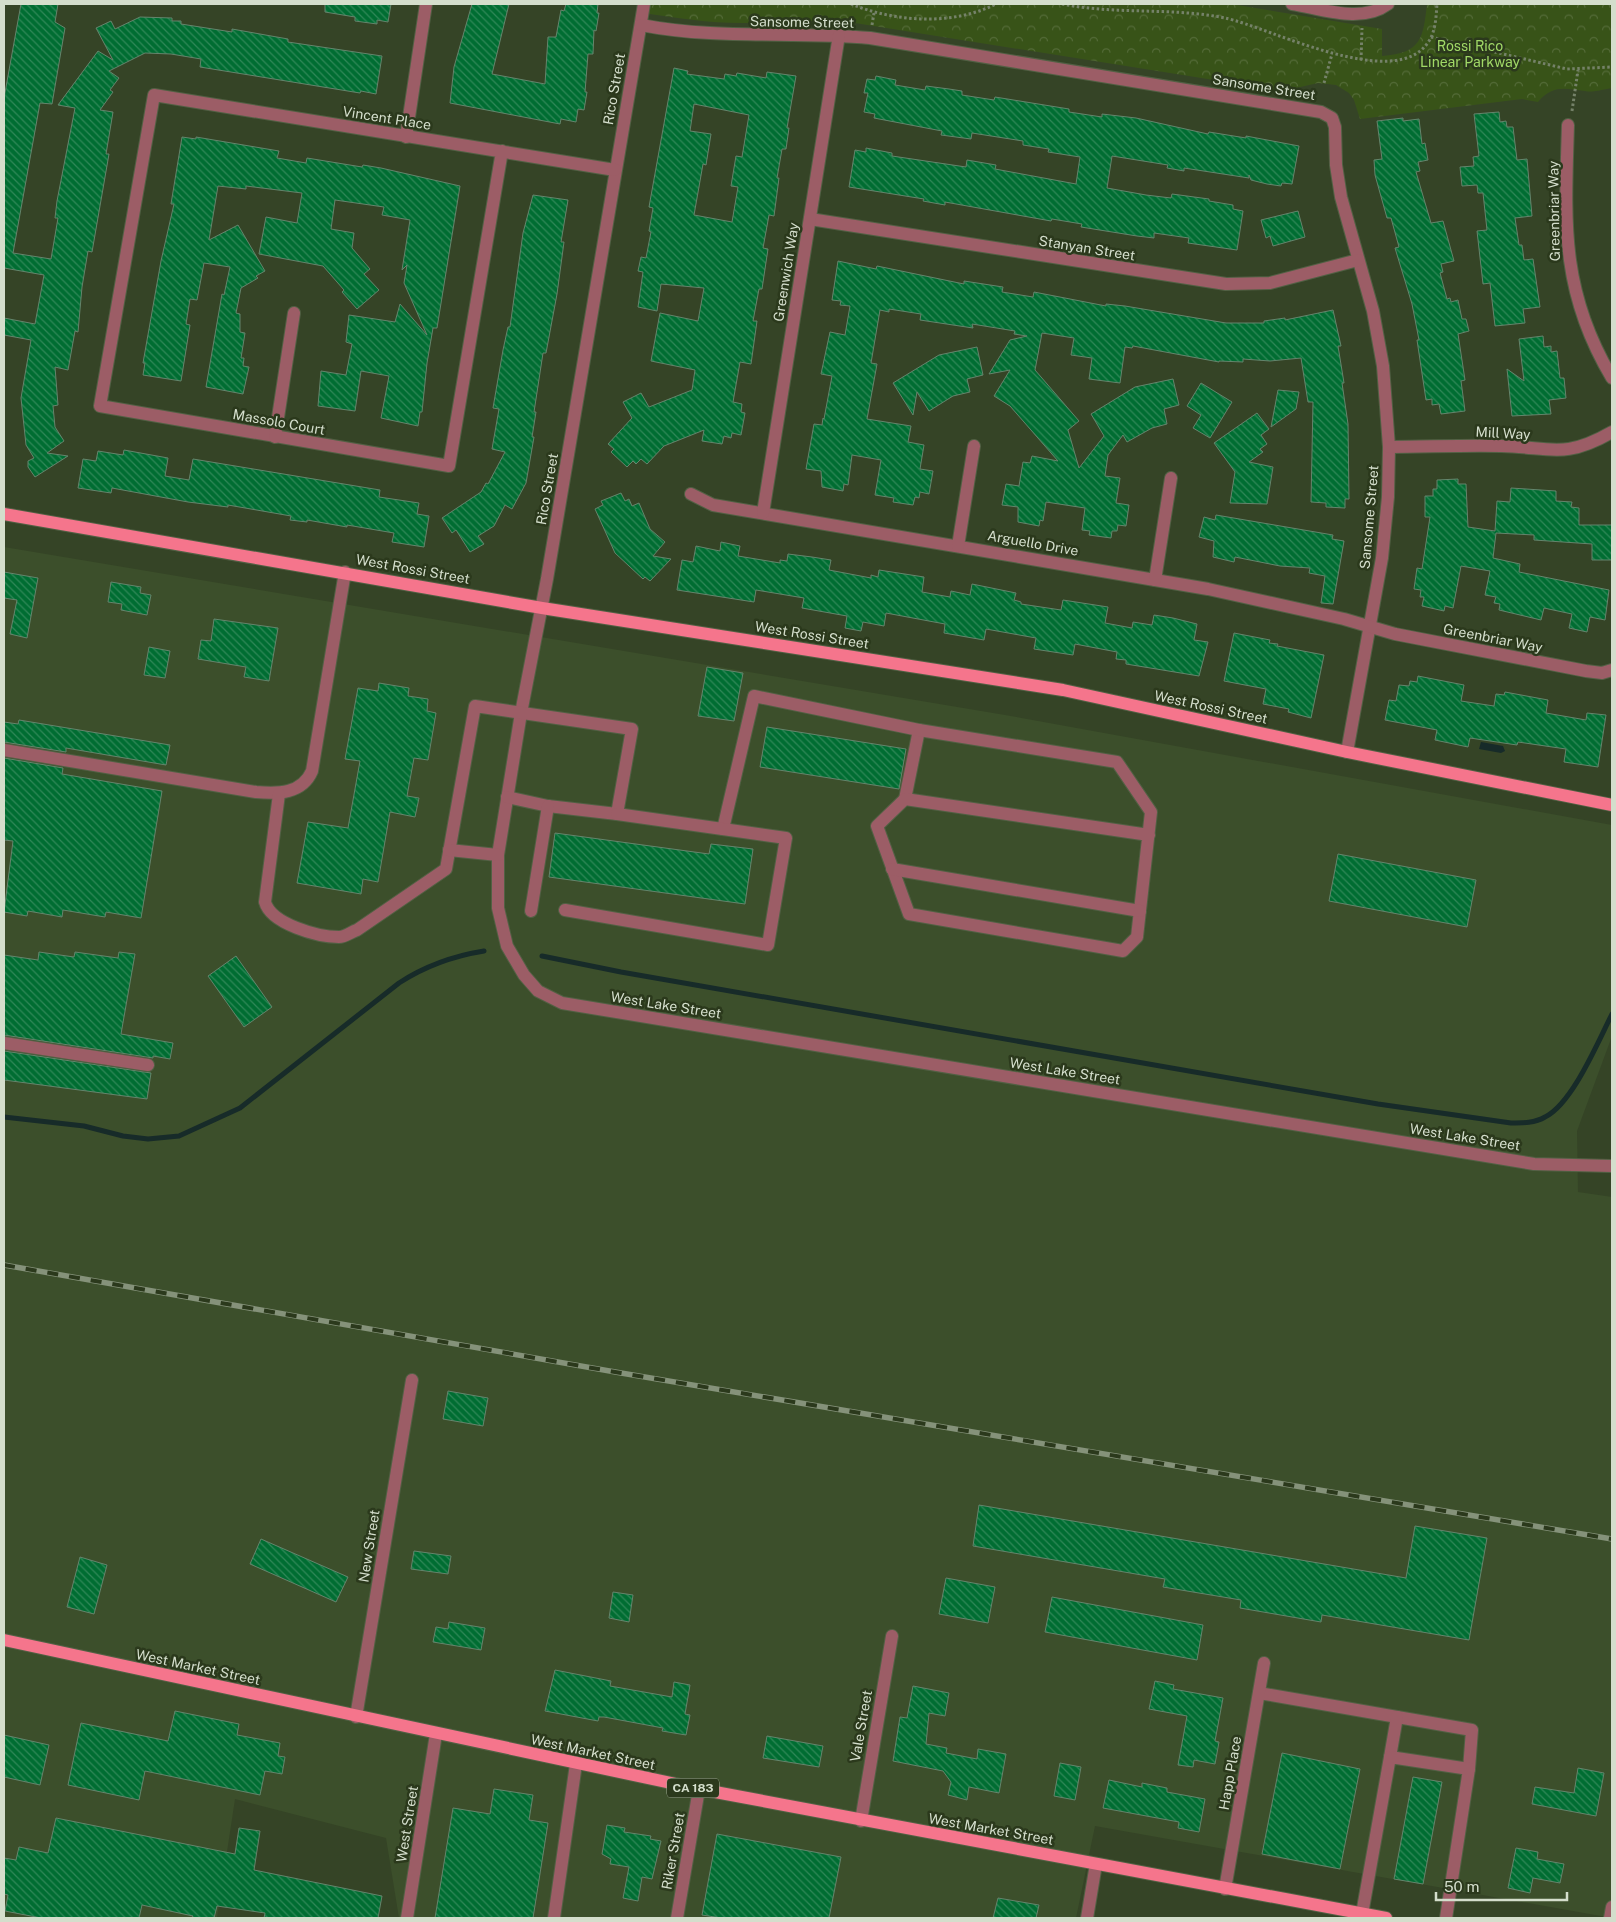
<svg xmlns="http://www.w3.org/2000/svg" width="1616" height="1922" font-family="'Public Sans',sans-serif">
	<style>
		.built { fill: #3c4f2b }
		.forest { fill: url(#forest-crowns) }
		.water { fill: #172b29 }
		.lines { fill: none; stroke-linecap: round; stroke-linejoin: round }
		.stream { stroke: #172b29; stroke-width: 5 }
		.building { fill: url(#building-back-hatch); stroke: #65846c; fill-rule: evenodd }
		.minor-casing { stroke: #526044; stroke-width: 14 }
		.major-casing { stroke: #526044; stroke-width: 14 }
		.path { stroke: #758269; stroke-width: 3; stroke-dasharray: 2.5 2.5; stroke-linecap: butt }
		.minor { stroke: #9c5d66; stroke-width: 12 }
		.major { stroke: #f5758c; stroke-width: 12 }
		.rail-casing { stroke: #85927a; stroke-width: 5.5 }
		.rail { stroke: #2b391c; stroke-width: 4; stroke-dasharray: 11; stroke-linecap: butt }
		.labels { text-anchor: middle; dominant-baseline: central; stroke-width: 5; stroke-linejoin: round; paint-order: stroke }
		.shield { fill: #2b391c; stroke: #a1ac97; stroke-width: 1 }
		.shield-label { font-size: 12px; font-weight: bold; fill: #d4decc }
		.street-label { font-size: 14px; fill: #d4decc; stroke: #2b391c }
		.park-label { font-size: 14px; fill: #a1d967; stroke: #2b391c }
	</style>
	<defs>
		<pattern id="forest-crowns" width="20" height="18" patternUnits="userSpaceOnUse" patternTransform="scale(1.25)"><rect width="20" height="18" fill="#385318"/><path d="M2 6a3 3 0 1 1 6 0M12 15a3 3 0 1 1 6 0" fill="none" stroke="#546b38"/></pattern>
		<pattern id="building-back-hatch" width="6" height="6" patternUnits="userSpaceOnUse" patternTransform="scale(1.25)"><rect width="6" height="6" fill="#006d32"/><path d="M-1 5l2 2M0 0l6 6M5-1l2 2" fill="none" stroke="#308858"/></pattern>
	</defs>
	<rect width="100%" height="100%" fill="#354426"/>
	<path class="built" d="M4,547L1005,715L1612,825V1036L1577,1131L1578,1192L1612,1197V1918L1095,1826L1076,1918H399L386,1838L235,1799L217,1918H4Z"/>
	<path class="forest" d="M644,4H1231L1382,29V56C1422,53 1423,38 1427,4H1612V88C1604,89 1593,93 1585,91C1566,89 1553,84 1538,102L1522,99L1360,119L1354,100L1349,93L1336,85L1318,83L1296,88L1277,86L1276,90L855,23C819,19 786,22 750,23C714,24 678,18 643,13Z"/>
	<path class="water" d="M1481,742L1503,746L1505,751L1501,753L1479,749Z"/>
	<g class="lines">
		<g class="stream">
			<path d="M542,956L621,972L1378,1104L1511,1123C1523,1123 1535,1123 1545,1117C1572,1104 1598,1042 1612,1014"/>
			<path d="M4,1117L84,1126L123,1136L148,1139L179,1136L240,1108L399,983C425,966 453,956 484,951"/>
		</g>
	</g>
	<g class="building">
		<path d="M21,4H58L55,22L65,28L52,104L40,103L13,253L51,259L58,218H55L57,201L75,108L58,105L98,51L113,60L96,28L111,21L115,29L140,17L172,18V21H181V24L232,32V29L288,39V42L382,56L376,94L361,91L360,93L200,67L201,59L171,54L145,53L109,71L119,78L110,90L113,92L100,110L113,112L106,154H109L92,252L88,251L82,287L78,332L75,331L68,370L55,367L58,405L53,406L55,427L64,441L47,453L68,456L35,477L28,467V461L34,458L26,445L21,398L31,340L4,335V318L35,324L44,275L4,268V98Z"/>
		<path d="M325,4H391L388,22L377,20V24L355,21V17L325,12Z"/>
		<path d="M472,4H509L492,74L545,84L548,37H556L561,10L564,11L566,4H598L597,13H599L596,31L594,30L593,54H588L585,92H587L584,110L578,109L576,122L561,119L560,124L450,103L454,67Z"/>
		<path d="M674,68L688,71L687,74L724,79L725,74L736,76L737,73L766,78L767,72L796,76L787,128H789L786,149H782L777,178H779L774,216L769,215L763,248L768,249L762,289H759L753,321H757L751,364L740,362L733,402L742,404L741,412L745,413L741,435L732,433L731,438L724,436L722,444L702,441L704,430L664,446L647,464L641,459L636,464L633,461L627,467L611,452L614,449L608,444L632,418L623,402L641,393L649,407L692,390L695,370L651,361L660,313L698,321L704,288L661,284L657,311L638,307L643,272L638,271L641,257L646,258L651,232L649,231L653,208L649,207ZM694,104L749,115L742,157L736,156L731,186L738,187L732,222L694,215L703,164L706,165L711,134L690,131Z"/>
		<path d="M876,76L896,80L895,85L925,90L926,86L949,89L962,91V95L994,100L995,97L1069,109V112L1102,117V114L1136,118L1208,134L1209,132L1246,138V136L1299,146L1292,184L1282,183L1281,186L1267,184L1251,180L1249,175V178L1184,168V171L1167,168L1168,165L1112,156L1107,188L1146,195L1171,198L1172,194L1209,199V201L1233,205V209L1243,211L1237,250L1188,243L1189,238L1154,233V238L1137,236L1081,227L1082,224L1052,219L1051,221L945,202V205L923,201L924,199L849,187L855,150L866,152V148L892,153V156L966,167L967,160L996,165L995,169L1076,184L1080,157L1048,152L1049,149L1023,145V141L972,133L971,139L941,135L942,131L874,118L875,114L864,112L868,93H864L867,79L875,80Z"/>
		<path d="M1499,112L1500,122L1506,121L1507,127H1513L1517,160L1527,159L1532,216L1515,218L1519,245H1522L1524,260L1533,259L1540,307L1523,309L1525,323L1495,326L1490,283L1483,284L1477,231L1487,230L1483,193H1478L1477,185L1462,186L1460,167L1474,166L1473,157L1479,156L1474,114Z"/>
		<path d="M1403,118V121L1419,119L1422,144L1425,143L1428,160L1418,162L1420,171L1416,172L1431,223L1443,221L1454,261L1441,264L1443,272L1440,273L1447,299L1450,298L1451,302L1458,300L1462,319H1466L1469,331L1458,334L1465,380L1461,381L1465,411L1441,414L1439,404L1432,405V399L1426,400L1417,340H1419L1412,304L1395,248L1399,247L1391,218H1387L1375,175L1374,160L1382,159L1377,121Z"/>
		<path d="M182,137L196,139V137L279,151L277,158L306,163L307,158L362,167L363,165L381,168L460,186L437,328H433L427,363L422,412H420L418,426L381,418L389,376L361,371L355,411L318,406L321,371L346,375L352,344L346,342L349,315L395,322L400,304L427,335L404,283L407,265L402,270L410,220L382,215L384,207L335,200L331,229L354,233L352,248L370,269L364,274L379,290L357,309L342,292L344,290L323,266L259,254L266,217L297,223L302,193L246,186V189L218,186L209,240L238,225L265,271L256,276L258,278L241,288L236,313L240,314V332L245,333L241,358H244L243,366L249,367L243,394L206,387L222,294L224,295L230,267L204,263L197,300L190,299L186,324L190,325L181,381L143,375L145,363H143L161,261L174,204H171Z"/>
		<path d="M533,195L568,200L561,242H564L557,294L546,353H543L534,412H536L532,437H534L526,483L512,509L505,505L494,526L478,536L484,544L470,552L456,530L452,533L442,518L481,492L486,483L488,484L505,452L492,449L499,409L493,408L503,350L508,327H510L523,233Z"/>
		<path d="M1298,211L1305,237L1273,246L1270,236L1266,238L1261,220Z"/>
		<path d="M838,261L876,269L877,266L964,284V281L1003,287L1002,292L1033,297L1034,292L1106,306V304L1125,306L1226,323H1264V321L1285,318V320L1333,310L1341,346H1338L1344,383H1342L1348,424L1349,499H1345V508L1326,507V503L1311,502L1313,402H1308L1301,358L1270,361L1243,359V362L1219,361V362L1133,346L1132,348L1125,347L1120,383L1089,379L1092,358L1071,355L1074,338L1042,333L1035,370L1079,421L1068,430L1079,468L1104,436L1091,414L1135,387L1173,379L1179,405L1164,409L1167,424L1152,428L1127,442L1123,435L1108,455L1105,476L1120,478L1116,503L1129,505L1126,526L1118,525L1117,531H1112L1111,538L1089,535L1090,531L1082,530L1085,508L1046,502L1043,521L1040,520L1039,526L1018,522V507L1002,505L1006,484L1019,486L1023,462L1030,463L1032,456L1058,461L1010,406L994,396L1010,370L989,374L1010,340L1027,336L1014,334L1015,331L972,324L973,328L920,320L921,314L889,309V312L880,310L871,363L877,364L867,419L911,426L908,442L924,445L920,469L933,471L929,494L920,492L919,498L915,497L913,505L893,502L894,498L875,495L881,460L852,455L848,485L844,484L843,491L822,487L821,471L806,469L814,424L822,425L823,418L824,419L832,376L821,374L830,332L845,335L850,306L840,305L841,301L832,300Z"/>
		<path d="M1543,336L1544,347L1551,346V352L1557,351L1560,378H1564L1566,398L1549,400L1551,414L1512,416L1507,369L1524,381L1519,339Z"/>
		<path d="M977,347L983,375L967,379L970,392L953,396L929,411L917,392L913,415L893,383L939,355Z"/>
		<path d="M1201,383L1232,402L1210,438L1193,428L1201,415L1187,406Z"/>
		<path d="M1278,390L1299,392L1296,409L1271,427Z"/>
		<path d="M1257,413L1269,429L1261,435L1267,444L1260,449L1263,452L1249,462L1273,467L1267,504L1230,503L1235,472L1214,443Z"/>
		<path d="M124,450L168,458L165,476L189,480L193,459L380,490L379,497L419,503L417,514L429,516L424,547L392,542L394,533L347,525V527L307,520V522L290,520L291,516L228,505V507L188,502L112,488L111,493L78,488L83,459L96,461L98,451L123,455Z"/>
		<path d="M1458,479V484H1466L1468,527L1495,531L1497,501L1510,502L1511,488L1556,491V501L1572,502L1571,507L1579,508V525H1612V560H1592V544L1534,540V535L1496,533L1493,558L1520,564L1519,572L1609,590L1605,620L1590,617L1587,632L1569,628L1572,614L1544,608L1541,620L1499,610L1500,604L1494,603L1496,597L1485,595L1490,571L1461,566L1453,608L1445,606L1444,611L1422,606L1424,597H1420L1421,590L1414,589L1417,568L1422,569L1430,517H1425V496H1433V489H1437V480Z"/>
		<path d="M621,493L625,501L629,499L632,506L639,503L650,529L665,542L653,556L671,559L650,581L645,577L643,579L615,553L595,509L603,505L601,501Z"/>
		<path d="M1216,515L1333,535L1332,539L1344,541L1333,604L1321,603L1325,576L1309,573L1310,568L1280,566L1235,557L1234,562L1213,557L1214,541L1199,537L1204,517L1215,520Z"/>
		<path d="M721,542L740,546L738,556L780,563V560L787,561L788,554L812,557L831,560L829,570L871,578V575L878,577L879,570L924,577L922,592L950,597L951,591L970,595L972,584L1016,593L1014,600L1021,602V604L1061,610L1063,600L1108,607L1105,623L1132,628L1133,622L1152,625L1154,615L1173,618L1197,624L1194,640L1208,642L1199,676L1126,664V660L1116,659L1117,652L1075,644L1073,655L1034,649L1036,638L986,629L984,640L944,633L945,624L886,613L884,626L863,622L861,631L845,628L847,616L802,608L804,598L756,590L754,602L677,590L682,560L693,562L696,546L720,551Z"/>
		<path d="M4,572L38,578L27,638L10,634L17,600L4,598Z"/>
		<path d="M111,582L141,587L140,593L151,595L147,615L121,610L122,604L108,602Z"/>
		<path d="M214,619L278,628L269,681L244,677L246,667L198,659L201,640L211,641Z"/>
		<path d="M1234,633L1270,640L1269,643L1278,644L1277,646L1324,655L1311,718L1288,712L1289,709L1263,704L1266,689L1224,681Z"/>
		<path d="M149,647L170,651L165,678L144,675Z"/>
		<path d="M707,667L743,673L734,721L698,716Z"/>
		<path d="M1418,676L1464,685L1461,701L1494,706L1496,694L1504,695L1505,692L1548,700L1546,713L1586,720L1587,713L1606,715L1598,767L1564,762L1566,749L1518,742L1517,745L1470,738L1468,747L1435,740L1437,730L1385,720L1389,700L1396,701L1399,685L1409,686L1410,681L1417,682Z"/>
		<path d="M379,683L409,688L408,696L428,699L427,711L436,713L428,760L414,758L407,796L419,798L415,817L390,812L378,882L363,879L361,894L297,883L308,822L348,828L360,761L345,759L358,688L378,691Z"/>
		<path d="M19,720L170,745L166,765L66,748V752L4,742V722L18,724Z"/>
		<path d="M767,727L906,749L899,789L760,767Z"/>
		<path d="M4,758L63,768L62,774L162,791L141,918L106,912L105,917L63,910L62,917L28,911L27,916L4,912L13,841L4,840Z"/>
		<path d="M555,833L709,854L711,844L753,849L745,904L549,877Z"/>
		<path d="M1338,854L1476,880L1467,927L1329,901Z"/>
		<path d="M39,952L74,957L75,952L118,958L119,952L135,954L121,1034L173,1043L170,1059L153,1056V1058L4,1035V955L38,960Z"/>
		<path d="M236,956L272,1007L244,1027L208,976Z"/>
		<path d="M4,1051L151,1073L147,1099L4,1080Z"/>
		<path d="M448,1391L488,1398L483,1426L443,1419Z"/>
		<path d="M979,1505L1406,1578L1415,1526L1487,1538L1469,1640L1322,1615L1321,1622L1240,1608L1241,1600L1163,1587L1165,1579L973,1546Z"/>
		<path d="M261,1539L348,1577L336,1602L250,1564Z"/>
		<path d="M414,1551L451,1556L448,1574L411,1569Z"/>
		<path d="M80,1557L107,1565L94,1614L67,1607Z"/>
		<path d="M946,1578L995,1587L988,1623L939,1614Z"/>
		<path d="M613,1592L633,1595L629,1622L609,1618Z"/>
		<path d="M1052,1597L1203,1625L1197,1660L1045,1632Z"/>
		<path d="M449,1622L485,1628L481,1650L433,1642L436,1627L448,1629Z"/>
		<path d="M555,1670L611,1681L610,1686L672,1697L674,1682L690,1685L685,1714L690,1715L686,1735L662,1731L663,1728L604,1717H599L598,1721L545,1711Z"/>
		<path d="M1155,1681L1174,1685L1173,1689L1223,1698L1215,1741L1219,1742L1215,1764L1194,1760L1193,1767L1178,1765L1187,1716L1149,1709Z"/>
		<path d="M913,1686L949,1693L945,1716L929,1713L926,1744L947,1748L946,1753L977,1759L978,1749L1006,1754L999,1793L969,1787L967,1800L948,1795L951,1782L943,1771L893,1761L900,1717L907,1718Z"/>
		<path d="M175,1711L239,1724L237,1735L280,1743L278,1756L285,1757L282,1774L265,1771L260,1795L145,1771L139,1800L68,1785L81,1723L168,1741Z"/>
		<path d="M4,1735L49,1745L40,1785L4,1777Z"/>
		<path d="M767,1736L823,1746L819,1767L763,1758Z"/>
		<path d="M1282,1753L1360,1769L1340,1869L1262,1854Z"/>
		<path d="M1060,1763L1081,1767L1075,1800L1054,1796Z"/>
		<path d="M1578,1768L1604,1773L1596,1816L1532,1804L1535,1787L1574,1793Z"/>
		<path d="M1413,1777L1442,1782L1423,1884L1394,1879Z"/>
		<path d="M1109,1780L1142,1787V1783L1167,1788V1792L1205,1799L1199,1832L1178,1828L1179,1822L1103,1808Z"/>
		<path d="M494,1789L533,1795L529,1820L548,1823L533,1918H435L453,1808L490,1814Z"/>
		<path d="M56,1818L235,1854L239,1828L260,1831L254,1870L382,1896L378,1918H264L265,1913L217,1906L214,1918H192L193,1916L142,1905L139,1918H41L5,1911L8,1895L4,1894V1858L16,1860L19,1847L48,1853Z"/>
		<path d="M607,1825L625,1828L624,1832L651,1836L650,1839L661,1841L652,1879L642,1877L638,1901L623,1898L629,1867L610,1864L611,1859L602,1854Z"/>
		<path d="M717,1834L841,1857L829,1918H721L702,1915Z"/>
		<path d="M1516,1848L1538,1852L1537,1859L1564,1864L1560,1883L1533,1878L1530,1893L1508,1888Z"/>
		<path d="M998,1898L1039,1905L1036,1918H993Z"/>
	</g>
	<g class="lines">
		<defs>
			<g id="minor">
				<path d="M644,4L547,579L521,713L498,855V908L507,946L524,975L538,991L562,1003L1534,1164L1612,1166"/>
				<path d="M1292,4C1323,9 1361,24 1388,4"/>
				<path d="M641,25C719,40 791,31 870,38L1321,112L1332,118L1335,127L1336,165L1341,197L1373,311L1383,366L1389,447L1388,497L1382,558L1347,752"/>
				<path d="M1568,125C1565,222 1560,291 1612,378"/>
				<path d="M406,137L426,4"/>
				<path d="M502,151L449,466L100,406L154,95L615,170"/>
				<path d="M810,219L1226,284L1270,283L1358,260"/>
				<path d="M275,437L294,313"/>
				<path d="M1389,447C1426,447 1463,445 1501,446C1551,447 1563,460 1612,432"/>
				<path d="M691,494L713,505L1208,589L1344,619L1395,634L1586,671L1602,673L1612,670"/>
				<path d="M763,513L839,35"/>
				<path d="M958,546L974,446"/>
				<path d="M1155,580L1171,478"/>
				<path d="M4,750L256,792C278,794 302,794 312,771L345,572"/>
				<path d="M279,794L265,902C271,924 318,937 339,937C345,937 351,932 357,930L446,869L475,706L632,729L617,814L548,806L507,797"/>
				<path d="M905,799L919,730"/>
				<path d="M723,829L754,696L919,730L1117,762L1151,812L1137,937L1123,951L909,914L877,826L905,799L1149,835"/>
				<path d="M449,850L498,855"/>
				<path d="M892,869L1140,911"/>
				<path d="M565,910L768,945L786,838L617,814"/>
				<path d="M531,911L548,806"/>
				<path d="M4,1043L148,1065"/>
				<path d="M1259,1693L1472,1730L1469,1769"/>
				<path d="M356,1717L412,1380"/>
				<path d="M1390,1757L1397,1717"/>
				<path d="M861,1821L892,1636"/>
				<path d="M1225,1889L1264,1663"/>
				<path d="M1362,1914L1390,1757L1469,1769L1446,1918"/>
				<path d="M407,1918L436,1734"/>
				<path d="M554,1918L576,1764"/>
				<path d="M677,1918L699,1789"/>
				<path d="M1087,1918L1096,1864"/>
				<path d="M1610,1918L1612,1907"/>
			</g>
			<g id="major">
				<path d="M4,514L542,608L1063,690L1347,752L1612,805"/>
				<path d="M4,1640L699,1789L1386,1918"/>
			</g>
		</defs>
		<use href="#minor" class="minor-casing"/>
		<use href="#major" class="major-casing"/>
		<g class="path">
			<path d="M851,4C895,22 952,26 996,4"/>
			<path d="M1062,4C1116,15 1171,7 1225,18C1269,27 1396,94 1429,41C1436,30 1436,16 1437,4"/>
			<path d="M872,25L874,13"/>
			<path d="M1431,37L1567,69L1612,67"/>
			<path d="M1361,60L1362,28"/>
			<path d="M1324,83L1332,54"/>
			<path d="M1572,111L1578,70"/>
		</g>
		<use href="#minor" class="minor"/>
		<use href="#major" class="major"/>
		<defs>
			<path id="rail" d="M4,1265L621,1373L1612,1539"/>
		</defs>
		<use href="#rail" class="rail-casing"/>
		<use href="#rail" class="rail"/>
	</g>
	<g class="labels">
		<rect class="shield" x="667" y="1778.5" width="52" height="19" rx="4"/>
		<g class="shield-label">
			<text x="693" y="1788">CA 183</text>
		</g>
		<g class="street-label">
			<text transform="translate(802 22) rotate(1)">Sansome Street</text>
			<text transform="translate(1264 87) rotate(9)">Sansome Street</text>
			<text transform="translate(614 89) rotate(-80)">Rico Street</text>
			<text transform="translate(387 118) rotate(9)">Vincent Place</text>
			<text transform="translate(1554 211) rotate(-91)">Greenbriar Way</text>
			<text transform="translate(1087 248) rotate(9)">Stanyan Street</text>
			<text transform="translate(786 272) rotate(-81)">Greenwich Way</text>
			<text transform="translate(279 422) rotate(10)">Massolo Court</text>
			<text transform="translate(1503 433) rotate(3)">Mill Way</text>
			<text transform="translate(547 489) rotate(-80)">Rico Street</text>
			<text transform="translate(1369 517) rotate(-85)">Sansome Street</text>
			<text transform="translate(1033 543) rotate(10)">Arguello Drive</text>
			<text transform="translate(413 569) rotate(10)">West Rossi Street</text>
			<text transform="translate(812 635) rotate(9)">West Rossi Street</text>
			<text transform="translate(1493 638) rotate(11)">Greenbriar Way</text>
			<text transform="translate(1211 707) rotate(12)">West Rossi Street</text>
			<text transform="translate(666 1005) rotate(9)">West Lake Street</text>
			<text transform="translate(1065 1071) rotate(9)">West Lake Street</text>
			<text transform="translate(1465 1137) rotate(9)">West Lake Street</text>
			<text transform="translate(369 1546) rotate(-81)">New Street</text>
			<text transform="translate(198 1667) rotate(12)">West Market Street</text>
			<text transform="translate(861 1726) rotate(-80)">Vale Street</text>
			<text transform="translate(593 1752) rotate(12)">West Market Street</text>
			<text transform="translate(1230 1773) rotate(-80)">Happ Place</text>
			<text transform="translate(407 1824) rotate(-81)">West Street</text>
			<text transform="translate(991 1829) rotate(10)">West Market Street</text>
			<text transform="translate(673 1851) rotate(-80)">Riker Street</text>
		</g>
		<g class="park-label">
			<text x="1470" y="46">Rossi Rico<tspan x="1470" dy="16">Linear Parkway</tspan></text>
		</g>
	</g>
	<rect width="1616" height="1922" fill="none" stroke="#d4decc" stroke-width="10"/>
	<path d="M1436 1892v8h131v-8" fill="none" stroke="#d4decc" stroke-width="2.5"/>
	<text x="1444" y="1892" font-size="15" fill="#d4decc" stroke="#2b391c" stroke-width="4" paint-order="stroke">50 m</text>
</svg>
